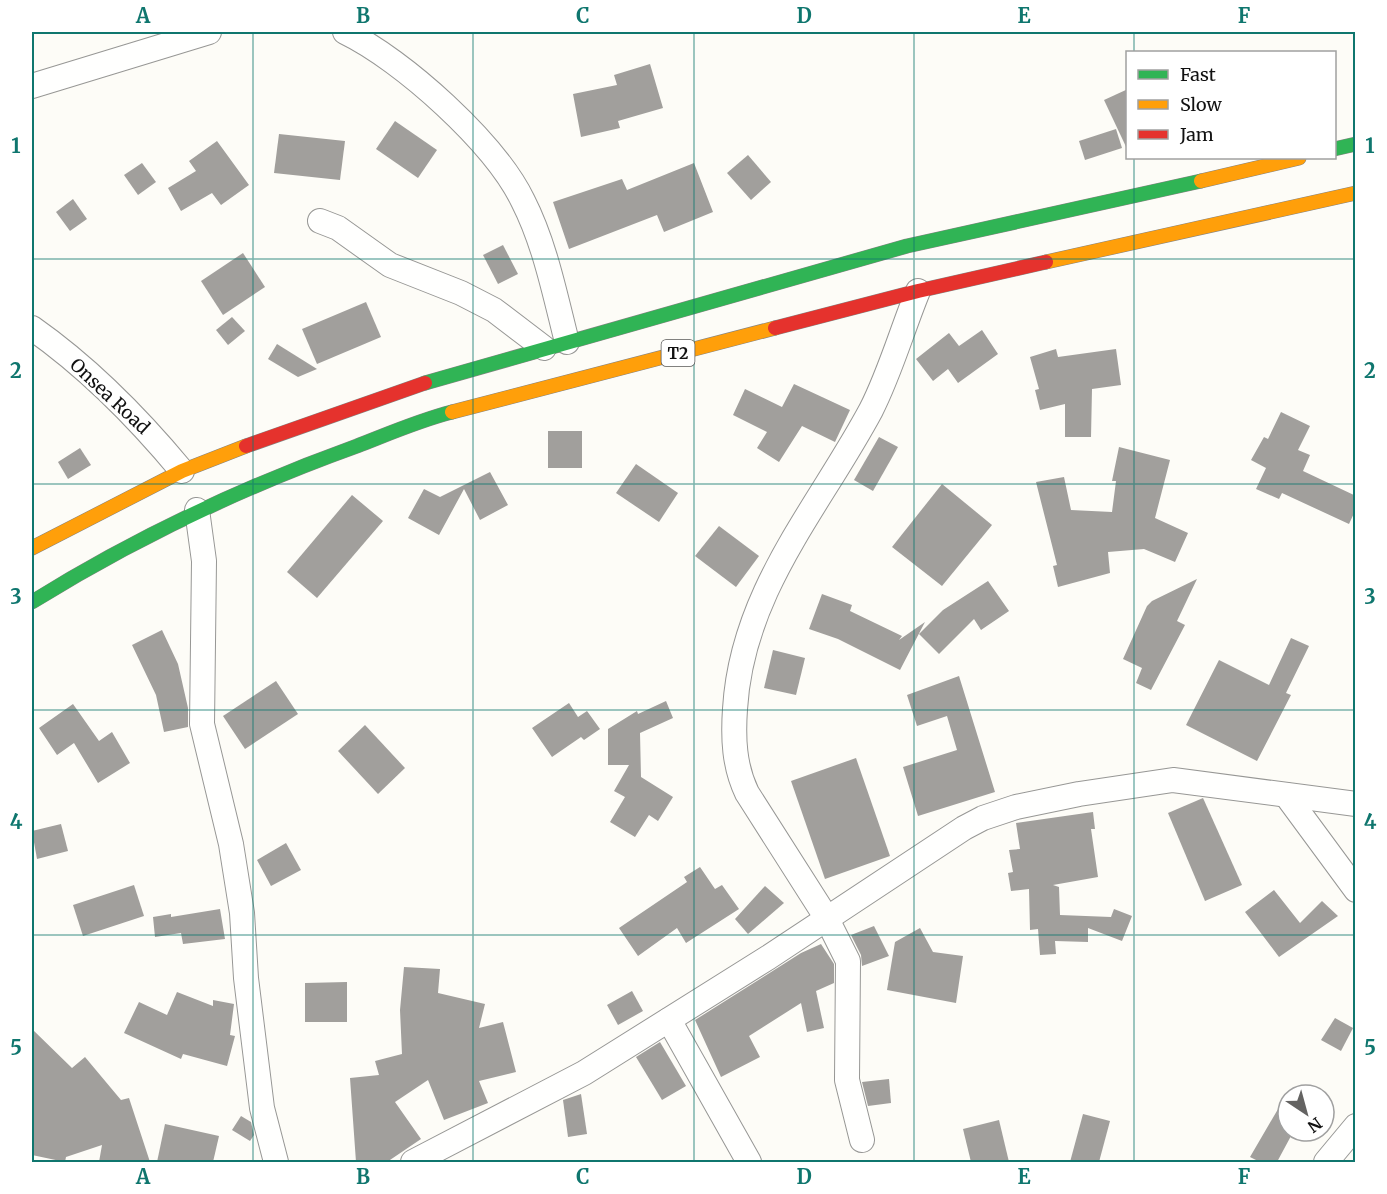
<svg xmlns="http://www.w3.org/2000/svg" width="1387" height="1194" font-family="Merriweather,serif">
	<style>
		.building { fill: #a19f9c }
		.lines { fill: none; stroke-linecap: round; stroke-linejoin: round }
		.street-casing { stroke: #979795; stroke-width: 26 }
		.fast-casing { stroke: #858482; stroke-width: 15 }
		.slow-casing { stroke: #858482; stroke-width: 15 }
		.jam-casing { stroke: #858482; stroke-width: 15 }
		.street { stroke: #fffffe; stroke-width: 24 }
		.fast { stroke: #30b455; stroke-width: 14 }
		.slow { stroke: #ff9f0a; stroke-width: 14 }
		.jam { stroke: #e5322d; stroke-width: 14 }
		.grid { fill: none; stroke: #0f766e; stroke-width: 1.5; stroke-opacity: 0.55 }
		.labels { text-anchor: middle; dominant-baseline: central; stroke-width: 6; stroke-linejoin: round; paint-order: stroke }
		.shield { fill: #fff; stroke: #585858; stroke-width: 1.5 }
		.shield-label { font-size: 16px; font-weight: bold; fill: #111 }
		.street-label { font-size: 18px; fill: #111; stroke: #fff }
		.neatline { fill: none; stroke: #0f766e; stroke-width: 2 }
		.grid-label { font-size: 20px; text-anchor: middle; font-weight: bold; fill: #0f766e }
	</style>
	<rect width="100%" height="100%" fill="#fdfcf7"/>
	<g class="building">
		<path d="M650,64L663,108L618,121L620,128L581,137L573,94L617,85L614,75Z"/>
		<path d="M1128,89V151L1104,100Z"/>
		<path d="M395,121L437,150L418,178L376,149Z"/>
		<path d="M1116,129L1122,148L1085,160L1079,141Z"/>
		<path d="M279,134L345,141L340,180L274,173Z"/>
		<path d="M217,141L249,185L221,205L212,193L181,211L168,188L196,171L189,161Z"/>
		<path d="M748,155L771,182L751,200L727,173Z"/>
		<path d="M142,163L156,182L138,195L124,175Z"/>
		<path d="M694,163L713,212L664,232L657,215L569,249L553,202L622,179L627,190Z"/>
		<path d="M73,199L87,219L70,231L56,212Z"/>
		<path d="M503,245L518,274L498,284L483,255Z"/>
		<path d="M243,253L265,287L223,315L201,281Z"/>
		<path d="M366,302L381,337L317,364L302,329Z"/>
		<path d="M232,317L245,331L228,345L216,330Z"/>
		<path d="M982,330L998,354L958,383L948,369L933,381L916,359L949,333L959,346Z"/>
		<path d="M277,344L317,369L298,377L268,359Z"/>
		<path d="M1056,349L1058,357L1116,349L1121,385L1092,389L1091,437H1065V404L1040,410L1035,390L1039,389L1030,357Z"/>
		<path d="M794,384L850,410L835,442L802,426L779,462L757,448L767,432L733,415L745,389L782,407Z"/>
		<path d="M1281,412L1310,426L1298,450L1310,455L1303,471L1356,496V509L1349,524L1282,493L1279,499L1256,489L1266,468L1251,460L1264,437L1268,439Z"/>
		<rect x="548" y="431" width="34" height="37"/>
		<path d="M879,437L898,447L873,491L854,480Z"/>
		<path d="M1119,447L1170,460L1155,518L1188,533L1175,562L1144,549L1108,552L1110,573L1058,587L1053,566L1057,565L1036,482L1064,477L1071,510L1112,512L1116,481H1112Z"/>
		<path d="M80,448L91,465L68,479L58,462Z"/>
		<path d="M636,464L678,493L659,522L616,493Z"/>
		<path d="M490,472L508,505L480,520L464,489L439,535L408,518L424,489L440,497Z"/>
		<path d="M942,484L992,525L942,586L892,547Z"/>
		<path d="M352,495L383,521L317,598L287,572Z"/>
		<path d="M719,526L759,556L736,587L695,556Z"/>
		<path d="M1197,579L1177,621L1185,625L1151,690L1136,683L1142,668L1123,659L1147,606L1152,601Z"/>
		<path d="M988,581L1009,611L981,630L974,619L939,654L919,634L943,610Z"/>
		<path d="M822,594L852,605L850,611L902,636L899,640L925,622L900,670L838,639L809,629Z"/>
		<path d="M162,630L178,664L188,708V727L164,732L156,695L132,645Z"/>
		<path d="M1291,638L1309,646L1286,693L1291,695L1257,761L1186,725L1219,660L1269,685Z"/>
		<path d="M773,650L805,658L796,695L764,688Z"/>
		<path d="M959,676L995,792L918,816L903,767L957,750L947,716L917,726L907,695Z"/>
		<path d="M276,681L298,714L245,749L223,716Z"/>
		<path d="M666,701L673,718L640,733L641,777L673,797L658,821L649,815L635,837L610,822L625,797L614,791L629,765H608V729L637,711L638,714Z"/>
		<path d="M569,703L578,717L587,711L600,729L584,740L581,737L552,757L532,728Z"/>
		<path d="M73,704L99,741L112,732L130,763L98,783L74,743L57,755L39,728Z"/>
		<path d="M365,725L405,768L378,794L338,751Z"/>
		<path d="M856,758L890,856L825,879L791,781Z"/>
		<path d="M1203,798L1242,885L1205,901L1168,813Z"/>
		<path d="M1093,812L1095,829H1091L1098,877L1053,885L1059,887L1060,915L1111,917L1114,909L1132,916L1122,941L1088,928V942L1055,941L1056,954L1040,955L1038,929L1030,930L1029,889L1011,891L1008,873L1013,872L1009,850L1020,849L1016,823Z"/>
		<path d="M61,824L68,851L37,859L32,831Z"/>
		<path d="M286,843L301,870L271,886L257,860Z"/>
		<path d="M700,867L715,889L722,885L739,909L686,943L677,928L638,956L619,928L687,882L684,877Z"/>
		<path d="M134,885L144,916L83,936L73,905Z"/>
		<path d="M765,886L784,903L748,934L735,919Z"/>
		<path d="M1274,890L1300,923L1322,901L1338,916L1279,957L1245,912Z"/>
		<path d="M220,909L225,939L183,944L181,933L155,937L153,917L171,914V917Z"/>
		<path d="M874,926L889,956L862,966L861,955L851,935Z"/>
		<path d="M920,928L933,952L963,956L956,1003L887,990L895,942Z"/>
		<path d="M821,944L834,964V983L816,991L824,1028L807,1032L801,1003L749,1036L760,1057L721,1077L695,1020L801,953Z"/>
		<path d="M404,967L440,969L438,993L485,1004L479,1028L503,1022L516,1072L479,1081L488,1103L444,1120L428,1080L395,1102L421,1139L387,1162H356L350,1078L379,1075L375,1061L402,1054L400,1010Z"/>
		<path d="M347,982V1022H305V983Z"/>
		<path d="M632,991L643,1011L618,1025L607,1005Z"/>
		<path d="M177,992L213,1006V1000L234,1004L230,1035L235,1036L227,1066L183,1054L181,1059L124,1033L139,1002L167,1015Z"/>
		<path d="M1335,1018L1353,1028L1341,1051L1321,1040Z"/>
		<path d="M32,1029L72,1068L85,1057L121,1100L129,1098L150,1162H99L102,1145L66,1157L65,1162L32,1155Z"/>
		<path d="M660,1042L686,1086L662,1100L636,1057Z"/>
		<path d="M889,1079L891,1103L868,1106L862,1082Z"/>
		<path d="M1288,1092V1135L1291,1136L1277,1162H1260L1250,1157Z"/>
		<path d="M581,1094L587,1134L568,1137L563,1100Z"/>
		<path d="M1083,1114L1110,1121L1099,1162H1070Z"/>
		<path d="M241,1116L251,1122L254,1135L250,1141L232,1130Z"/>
		<path d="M999,1120L1009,1162H971L963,1129Z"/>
		<path d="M165,1124L219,1136L213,1162H157Z"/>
	</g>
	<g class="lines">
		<defs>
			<g id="street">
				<path d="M345,32C403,60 495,143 523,201C545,244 555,295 567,342"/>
				<path d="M32,86L209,32"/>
				<path d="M320,221L338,228L390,265L461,293L494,310L544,348"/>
				<path d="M32,328C89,368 138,418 182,471"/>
				<path d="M197,510L204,561L202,724L231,844L242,913L246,978L262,1108L276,1162"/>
				<path d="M1286,795L1356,890"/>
				<path d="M669,1020L749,1162"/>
				<path d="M862,1140L847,1080L848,961L826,917L747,793C734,766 733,738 735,709C742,591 818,509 871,410C890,373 902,330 918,291"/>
				<path d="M413,1162L584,1073L769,957L964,828L983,818L1016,807L1079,794L1173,780L1356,804"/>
				<path d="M1326,1162L1356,1126"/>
			</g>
			<g id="fast">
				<path d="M1334,149L1356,144"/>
				<path d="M425,383L907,246L1201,181"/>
				<path d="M32,602C135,538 243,487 357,446C388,434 420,420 452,412"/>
			</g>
			<g id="slow">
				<path d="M1201,181L1299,158"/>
				<path d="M1046,262L1356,193"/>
				<path d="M452,412L775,328"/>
				<path d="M32,548L182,471L246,446"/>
			</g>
			<g id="jam">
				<path d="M775,328L918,291L1046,262"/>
				<path d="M246,446L425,383"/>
			</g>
		</defs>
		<use href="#street" class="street-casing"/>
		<use href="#fast" class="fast-casing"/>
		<use href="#slow" class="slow-casing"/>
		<use href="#jam" class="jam-casing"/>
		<use href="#street" class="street"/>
		<use href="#fast" class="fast"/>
		<use href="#slow" class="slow"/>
		<use href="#jam" class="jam"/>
	</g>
	<path class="grid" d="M253,32V1162M473,32V1162M694,32V1162M914,32V1162M1134,32V52M1134,158V1162M32,259H1356M32,484H1356M32,710H1356M32,935H1356"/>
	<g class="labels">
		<rect class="shield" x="661.5" y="340" width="33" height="26" rx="4.5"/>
		<g class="shield-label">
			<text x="678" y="353">T2</text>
		</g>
		<g class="street-label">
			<text transform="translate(110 396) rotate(43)">Onsea Road</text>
		</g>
	</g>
	<rect width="1387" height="1194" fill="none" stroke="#ffffff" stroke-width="66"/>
	<rect x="1126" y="51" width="210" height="108" fill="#ffffff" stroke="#a0a0a0" stroke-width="1.5"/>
	<rect x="1138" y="70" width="30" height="9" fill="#30b455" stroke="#a0a0a0" stroke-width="1.5"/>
	<text x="1180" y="81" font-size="18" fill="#111111">Fast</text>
	<rect x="1138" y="100" width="30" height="9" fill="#ff9f0a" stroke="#a0a0a0" stroke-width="1.5"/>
	<text x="1180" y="111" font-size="18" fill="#111111">Slow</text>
	<rect x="1138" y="130" width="30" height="9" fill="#e5322d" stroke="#a0a0a0" stroke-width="1.5"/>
	<text x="1180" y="141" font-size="18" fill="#111111">Jam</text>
	<g transform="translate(1306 1113) rotate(144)"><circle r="28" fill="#ffffff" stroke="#a0a0a0" stroke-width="1.5"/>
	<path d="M0-4.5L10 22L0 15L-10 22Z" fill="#646362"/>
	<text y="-9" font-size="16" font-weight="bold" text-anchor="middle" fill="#111111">N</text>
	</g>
	<rect x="33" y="33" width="1321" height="1128" class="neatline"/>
	<g class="grid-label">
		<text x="143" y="23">A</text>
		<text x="363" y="23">B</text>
		<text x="583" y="23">C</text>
		<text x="804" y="23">D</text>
		<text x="1024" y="23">E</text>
		<text x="1244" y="23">F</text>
		<text x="16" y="153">1</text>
		<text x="1370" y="153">1</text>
		<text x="16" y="378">2</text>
		<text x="1370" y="378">2</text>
		<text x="16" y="604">3</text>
		<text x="1370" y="604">3</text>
		<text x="16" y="829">4</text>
		<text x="1370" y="829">4</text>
		<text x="16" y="1055">5</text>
		<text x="1370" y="1055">5</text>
		<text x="143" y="1184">A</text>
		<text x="363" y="1184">B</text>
		<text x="583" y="1184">C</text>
		<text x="804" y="1184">D</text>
		<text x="1024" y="1184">E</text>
		<text x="1244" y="1184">F</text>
	</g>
</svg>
